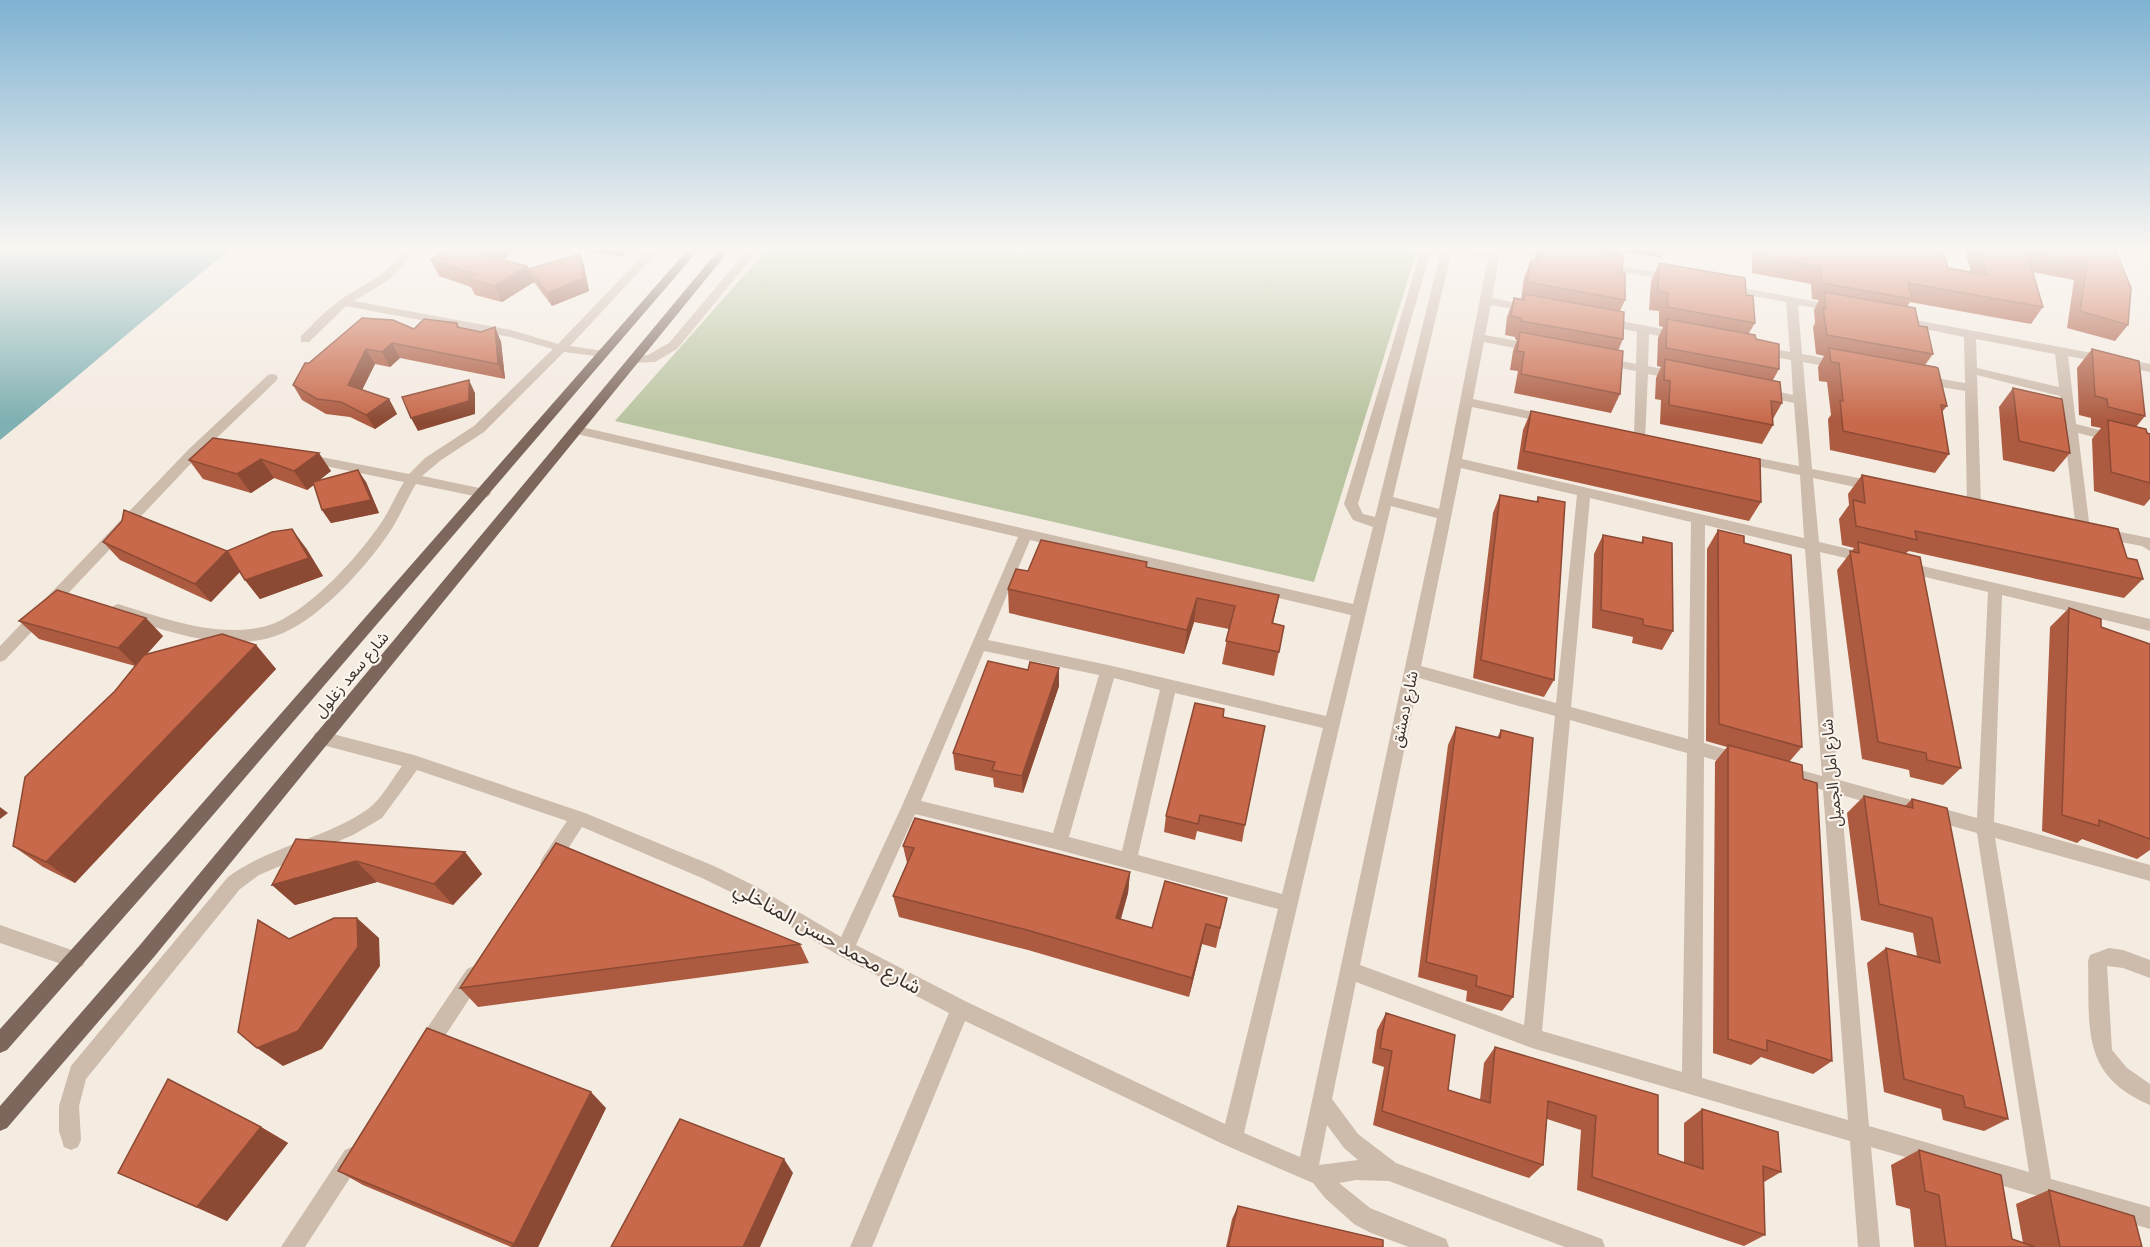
<svg xmlns="http://www.w3.org/2000/svg" width="2150" height="1247" font-family="'Noto Sans','Noto Sans Arabic',sans-serif">
	<style>
		.green { fill: #b8c4a0 }
		.water { fill: #7fb0b2 }
		.lines { fill: none; stroke-linecap: round; stroke-linejoin: round }
		.minor { fill: #cdbbac; fill-rule: evenodd }
		.major { fill: #7d675c; fill-rule: evenodd }
		.wall { fill: #ac5a40 }
		.shaded-wall { fill: #8c4a34 }
		.building { fill: #c8694b; stroke: #8c4a34; stroke-width: 1.5 }
		.labels { text-anchor: middle; dominant-baseline: central; stroke-width: 4.5; stroke-linejoin: round; paint-order: stroke }
		.street-label { font-size: 16px; fill: #3b302b; stroke: #fbf5ee }
		.near-street-label { font-size: 20px; fill: #3b302b; stroke: #fbf5ee }
	</style>
	<rect width="100%" height="100%" fill="#f4ebe1"/>
	<path class="green" d="M769,247H1418L1314,582L615,421Z"/>
	<path class="water" d="M0,247H234C154,309 79,377 0,440Z"/>
	<g class="lines">
		<g class="minor">
			<path d="M403,247H413C403,275 379,286 354,301L511,330L558,344L651,247H662L570,346L604,351V357L564,352L484,432L441,460L422,476L489,490L491,493L489,496L484,498L416,484C406,500 400,517 389,533C366,567 321,617 283,633C262,642 237,644 215,641C180,637 146,624 113,614L111,610L113,606L118,604C156,616 195,630 235,630C248,630 263,628 275,623C312,607 356,559 379,526C389,512 395,496 404,482L305,462L300,461L298,458L300,455L305,454L409,474L425,458L474,426L553,349L510,337L346,306L309,342H301V336C313,324 325,311 339,301C362,284 391,276 403,247Z"/>
			<path d="M750,247H761L677,349L655,362L629,363V357L648,355L669,343Z"/>
			<path d="M1422,247H1432L1358,504L1363,514L1375,517L1442,247H1467L1490,252L1491,247H1501L1492,298L1531,306L1537,309L1531,312L1491,305L1485,335L1535,344L1541,348L1535,352L1484,342L1473,399L1548,415L1554,419L1548,423L1472,407L1462,459L1804,538L1800,475L1742,463L1735,459L1742,455L1799,466L1794,403L1758,395L1756,392L1762,388L1793,395L1791,360L1758,354L1752,350L1758,346L1790,352L1786,302L1727,291L1721,288L1727,285L1840,306L1842,308L1836,311L1798,305L1802,354L1841,361L1847,365L1841,369L1803,362L1812,469L1874,481L1881,486L1874,491L1813,478L1819,542L1867,553L1874,558L1867,563L1820,552L1839,780L1977,818L1988,592L1900,571L1898,567L1900,563L1905,562L2150,619V631L2002,595L1994,822L2150,865V881L1995,838L2051,1179L2150,1207V1229L1871,1147L1880,1247H1858L1850,1141L1532,1048L1356,982L1332,1099L1358,1134L1396,1163L1594,1236L1602,1239L1605,1247H1565L1389,1181L1356,1180L1339,1183L1370,1208L1446,1239L1449,1247H1409L1371,1233L1354,1224L1325,1198L1313,1183L1225,1145L965,1021L872,1247H850L949,1013L838,955L743,898L702,878L582,827L555,869L549,871L543,869L540,863L543,857L567,821L417,770L382,818L353,835L259,875L240,889L86,1079L79,1106L81,1140L78,1147L71,1150L64,1147L59,1131V1106L71,1066L228,877C270,846 325,839 368,809C381,800 392,779 402,766L315,743L313,738L315,733L321,731L414,755L585,813L714,866L755,886L841,937L902,806L1018,537L577,434L572,433L571,430L572,427L577,426L1353,604L1373,527L1353,520L1344,504ZM1452,250L1488,258L1439,509L1393,497ZM1461,468L1577,495L1556,703L1421,666ZM1590,498L1691,522L1688,739L1571,707ZM1391,506L1437,518L1300,1157L1244,1133ZM1705,525L1805,549L1822,776L1786,766L1780,768L1778,773L1780,778L1823,790L1848,1120L1702,1078L1704,757L1739,767L1745,765L1747,760L1745,755L1704,743ZM1030,540L1351,615L1326,716L1108,665L988,640ZM984,651L1099,675L1053,833L921,801ZM1114,678L1160,690L1122,851L1069,837ZM1419,678L1555,716L1524,1025L1360,965ZM1175,693L1323,728L1282,894L1138,855ZM1570,720L1687,753L1682,1072L1542,1031ZM1841,795L1977,833L2029,1172L1869,1126ZM915,814L1059,850L1278,909L1225,1124L967,1002L856,945ZM1327,1125L1344,1148L1358,1160L1319,1165Z"/>
			<path d="M1507,247L1555,254L1561,257L1555,260L1511,252L1507,251Z"/>
			<path d="M1603,263L1673,275L1679,278L1673,281L1599,268L1597,266Z"/>
			<path d="M1900,317L2150,364V372L2068,356L2076,424L2150,443V451L2078,433L2090,530L2088,534H2078L2076,530L2060,396L1977,375L1981,507L1979,510H1969L1967,507L1965,391L1924,384L1918,380L1924,376L1965,383L1964,337L1896,323L1894,321ZM1976,339L2055,354L2059,387L1977,368Z"/>
			<path d="M1605,318L1679,332L1685,336L1679,340L1649,334L1648,366L1683,373L1685,376L1679,380L1648,374L1645,440L1640,441L1634,437L1636,371L1599,364L1597,361L1603,357L1636,364L1637,332L1601,324V320Z"/>
			<path d="M272,374L276,375L278,378L276,381L199,455L5,660L0,662V646L189,449L268,375Z"/>
			<path d="M2100,528L2150,538V551L2142,546L2095,537L2093,533L2095,529Z"/>
			<path d="M0,925L83,954L85,960L83,966L76,969L0,943Z"/>
			<path d="M2109,948L2123,950L2150,960V978L2123,968L2107,966L2112,1050L2127,1068L2150,1084V1105C2079,1075 2090,1026 2088,961L2090,955Z"/>
			<path d="M474,966L481,969L483,975L481,981L433,1054L426,1057L419,1054L416,1047L419,1040L467,969Z"/>
			<path d="M352,1147L359,1150L362,1157L359,1164L305,1247H281L345,1150Z"/>
		</g>
		<g class="major">
			<path d="M690,247H701L182,851L7,1050L0,1053V1029L170,840Z"/>
			<path d="M721,247H732L154,957L7,1128L0,1131V1106L140,945Z"/>
		</g>
	</g>
	<g class="wall">
		<path d="M565,247H623L624,257Z"/>
		<path d="M1536,247H1666L1661,258L1621,251L1620,254L1625,300L1620,311L1623,339L1618,351L1620,394L1611,413L1514,393L1518,371L1510,370L1513,351L1517,340L1515,339V337L1505,335L1507,317L1514,298L1521,299L1524,278L1531,260L1534,261L1538,248H1536Z"/>
		<path d="M1752,247H1942L1948,268L1971,272L1964,247H2114L2128,325L2115,341L2067,328L2074,280L2033,272L2043,307L2031,324L1910,302L1907,307L1919,326L1933,354L1925,365L1947,406L1942,412L1949,454L1935,473L1830,450L1828,419L1831,415L1827,382L1819,381L1818,367L1824,356L1816,354L1813,327L1815,323L1814,310L1819,300L1812,299L1811,284L1752,273Z"/>
		<path d="M580,254L584,266L589,291L552,306L534,282L502,302L475,295L471,287L439,276L431,260H503L529,269Z"/>
		<path d="M1659,263L1746,295L1755,323L1749,333L1756,339L1779,369L1773,380L1782,403L1773,419V425L1762,444L1660,424L1661,400L1655,399L1656,378L1661,367L1657,366L1658,338L1663,327L1659,326V311L1649,310L1651,281Z"/>
		<path d="M457,323L460,328L481,332L495,327L501,342L505,379L400,358L390,367L375,364L362,390L389,399L397,414L375,429L350,417L326,414L302,400L293,385L309,363L414,329Z"/>
		<path d="M2092,349L2145,416L2136,427L2150,434V499L2144,506L2094,491L2092,439L2101,428L2091,426V418L2079,415L2077,368Z"/>
		<path d="M2013,388L2070,453L2054,472L2003,460L1999,407Z"/>
		<path d="M1531,411L1761,502L1749,521L1517,469L1523,430Z"/>
		<path d="M213,438L331,471L319,480L366,482L379,513L331,523L322,510L314,485L307,490L274,478L251,493L203,479L189,460Z"/>
		<path d="M1862,475L2127,558L2143,579L2124,598L1909,551L1906,553L1961,768L1943,785L1910,777L1909,770L1862,759L1837,570L1854,548L1842,545L1839,519L1849,505L1848,494Z"/>
		<path d="M1500,495L1536,502L1538,497L1554,680L1544,697L1473,678L1493,513Z"/>
		<path d="M1718,530L1744,543L1802,747L1789,762L1803,779L1832,1061L1813,1074L1761,1057L1751,1065L1713,1053L1715,762L1727,747L1706,741L1707,549Z"/>
		<path d="M1603,535L1641,543L1643,537L1673,631L1662,650L1632,643L1633,637L1592,628L1594,554Z"/>
		<path d="M103,542L227,551L306,548L323,576L260,599L245,580L240,572L211,602L120,560Z"/>
		<path d="M1147,568L1279,595L1273,624L1284,626L1274,676L1222,664L1229,629L1194,622L1184,654L1009,613L1008,589L1028,571Z"/>
		<path d="M2069,608L2101,627L2150,644V850L2137,859L2082,839L2077,843L2042,831L2050,627Z"/>
		<path d="M19,621L163,636L146,655L256,645L276,669L75,883L43,867L13,846L115,691L135,666L39,639Z"/>
		<path d="M1059,668V686L1023,793L994,787L993,778L955,770L953,753L1028,670Z"/>
		<path d="M1223,717L1245,825L1242,842L1197,831L1195,840L1164,832L1166,816Z"/>
		<path d="M1456,727L1497,738L1501,730L1513,997L1502,1011L1466,1001L1467,991L1418,977L1448,745Z"/>
		<path d="M1864,796L1905,806L1912,799L2008,1119L1984,1131L1943,1120L1941,1109L1884,1092L1867,963L1886,948L1917,956L1913,933L1861,920L1847,813Z"/>
		<path d="M296,839L465,852L482,874L453,905L377,882L295,905L272,885Z"/>
		<path d="M903,846L1130,872L1128,893L1121,919L1152,928L1227,898L1216,948L1202,944L1189,997L1028,950L899,917L893,896L907,863Z"/>
		<path d="M800,944L809,963L478,1007L460,988Z"/>
		<path d="M1386,1013L1448,1090L1480,1100L1484,1063L1495,1047L1658,1154L1684,1163V1123L1702,1109L1781,1172L1764,1182L1765,1235L1744,1246L1577,1190L1581,1130L1547,1119L1543,1165L1529,1178L1373,1125L1384,1067L1372,1063L1377,1030Z"/>
		<path d="M606,1108L538,1247H511L363,1185L338,1171Z"/>
		<path d="M261,1127L288,1143L227,1221L118,1173Z"/>
		<path d="M1919,1150L2012,1239L2023,1243L2016,1204L2049,1190L2142,1247H1914L1910,1209L1896,1205L1891,1165Z"/>
		<path d="M1238,1206L1383,1247H1226L1232,1219Z"/>
	</g>
	<g class="shaded-wall">
		<path d="M493,247H519L490,271L483,255Z"/>
		<path d="M580,254L584,266L589,291L552,306L547,293Z"/>
		<path d="M527,266L534,282L502,302L495,286Z"/>
		<path d="M495,327L501,342L505,379L498,364Z"/>
		<path d="M392,343L400,358L390,367L382,352Z"/>
		<path d="M366,349L375,364L357,400L348,385Z"/>
		<path d="M469,380L475,393V414L418,431L411,418Z"/>
		<path d="M389,399L397,414L375,429L366,415Z"/>
		<path d="M319,453L331,471L307,490L294,471Z"/>
		<path d="M261,459L274,478L251,493L237,474Z"/>
		<path d="M358,470L366,482L379,513L331,523L322,510Z"/>
		<path d="M292,529L306,548L323,576L260,599L245,580Z"/>
		<path d="M227,551L242,569L211,602L195,584Z"/>
		<path d="M1197,598L1194,622L1184,654L1187,630Z"/>
		<path d="M146,618L163,636L136,666L118,648Z"/>
		<path d="M256,645L276,669L75,883L46,862Z"/>
		<path d="M1059,668V686L1023,793L1022,776Z"/>
		<path d="M0,807L8,813L0,819Z"/>
		<path d="M465,852L482,874L453,905L434,884Z"/>
		<path d="M356,861L377,882L295,905L272,885Z"/>
		<path d="M1130,872L1128,893L1115,938L1116,918Z"/>
		<path d="M357,918L379,938L380,966L322,1049L283,1066L257,1048Z"/>
		<path d="M1206,924L1202,944L1189,997L1192,978Z"/>
		<path d="M591,1092L606,1108L538,1247H519L514,1244Z"/>
		<path d="M261,1127L288,1143L227,1221L197,1207Z"/>
		<path d="M784,1159L793,1173L760,1247H743Z"/>
	</g>
	<g class="building">
		<path d="M446,247H493L483,255L527,266L495,286L468,279L473,274L431,260Z"/>
		<path d="M1539,247H1579L1623,255L1622,273H1625V300L1527,282L1531,260L1537,261Z"/>
		<path d="M1760,247H1942L1948,268L1987,275L1979,247H2114L2131,288L2128,325L2080,311L2087,263L2027,253L2043,307L1908,283L1912,299L1822,283L1820,267L1761,257Z"/>
		<path d="M580,254L584,278L547,293L529,269Z"/>
		<path d="M1659,263L1745,278L1746,295L1753,296L1755,323L1667,307L1668,293L1658,291Z"/>
		<path d="M1824,292L1915,308L1919,326L1927,327L1933,354L1827,335L1823,308L1826,309Z"/>
		<path d="M1525,294L1624,312L1623,339L1521,321V318L1511,316L1514,298L1524,300Z"/>
		<path d="M362,318L393,320L414,329L424,319L457,323V327L481,332L495,327L498,364L392,343L382,352L366,349L348,385L389,399L366,415L341,402L317,399L293,385L305,363H309Z"/>
		<path d="M1667,319L1755,335L1756,339L1779,344V369L1666,348Z"/>
		<path d="M1520,332L1623,351L1620,394L1521,374L1524,352L1517,351Z"/>
		<path d="M1829,348L1935,367L1938,368L1947,406L1941,405L1949,454L1843,431L1840,400L1843,401L1839,363L1831,362Z"/>
		<path d="M2092,349L2139,361L2145,416L2108,407L2107,399L2095,396Z"/>
		<path d="M1665,359L1780,382L1782,403L1771,401L1773,425L1669,405L1670,381L1664,380Z"/>
		<path d="M469,380V401L411,418L402,397Z"/>
		<path d="M2013,388L2062,399L2070,453L2019,441Z"/>
		<path d="M1531,411L1760,459L1761,502L1524,451Z"/>
		<path d="M2108,420L2146,429L2147,433L2150,434V483L2111,472Z"/>
		<path d="M213,438L319,453L294,471L261,459L237,474L189,460Z"/>
		<path d="M358,470L371,500L322,510L313,482Z"/>
		<path d="M1862,475L2118,529L2127,558L2137,560L2143,579L1915,531L1917,540L1856,526L1853,500L1865,503Z"/>
		<path d="M1500,495L1538,502V497L1565,502L1554,680L1481,660Z"/>
		<path d="M124,510L227,551L195,584L103,542L122,521Z"/>
		<path d="M292,529L309,558L245,580L227,551L272,532Z"/>
		<path d="M1718,530L1744,536V543L1791,555L1802,747L1719,724Z"/>
		<path d="M1603,535L1643,543V537L1672,543L1673,631L1643,625V619L1601,610Z"/>
		<path d="M1041,540L1147,562L1146,567L1279,595L1272,623L1284,626L1279,652L1226,641L1235,606L1197,598L1187,630L1008,589L1016,569L1028,571Z"/>
		<path d="M1858,542L1920,557L1961,768L1927,760L1926,753L1878,742L1850,551L1859,553Z"/>
		<path d="M57,590L146,618L118,648L19,621Z"/>
		<path d="M2069,608L2101,619V627L2150,644V839L2099,820V826L2062,815Z"/>
		<path d="M222,634L256,645L46,862L13,846L25,777L115,691L144,655Z"/>
		<path d="M988,661L1028,670L1030,662L1059,668L1022,776L992,770L995,762L953,753Z"/>
		<path d="M1195,703L1224,709L1223,717L1265,726L1245,825L1200,815L1198,824L1166,816Z"/>
		<path d="M1456,727L1500,738L1501,730L1533,738L1513,997L1476,986L1477,976L1426,962Z"/>
		<path d="M1728,745L1802,765L1803,779L1817,783L1832,1061L1767,1040V1051L1728,1039Z"/>
		<path d="M1864,796L1913,808L1912,799L1947,808L2008,1119L1965,1107L1963,1096L1904,1079L1886,948L1940,963L1932,918L1879,904Z"/>
		<path d="M915,818L1130,872L1116,918L1152,928L1165,881L1227,898L1220,928L1206,924L1192,978L1027,930L893,896L914,848L903,846Z"/>
		<path d="M296,839L465,852L434,884L356,861L272,885Z"/>
		<path d="M556,843L800,944L460,988Z"/>
		<path d="M334,918H357L358,947L298,1031L257,1048L238,1032L258,920L289,939Z"/>
		<path d="M1386,1013L1455,1035L1448,1090L1490,1103L1495,1047L1658,1095V1154L1703,1169L1702,1109L1778,1132L1781,1172L1763,1166L1765,1235L1592,1177L1596,1116L1548,1101L1543,1165L1382,1111L1392,1051L1380,1048Z"/>
		<path d="M427,1028L591,1092L514,1244L338,1171Z"/>
		<path d="M168,1079L261,1127L197,1207L118,1173Z"/>
		<path d="M680,1119L784,1159L743,1247H611Z"/>
		<path d="M1919,1150L2001,1175L2012,1239L2035,1247H1946L1939,1195L1925,1191Z"/>
		<path d="M2049,1190L2134,1216L2142,1247H2060Z"/>
		<path d="M1238,1206L1383,1240V1247H1228Z"/>
		<path d="M514,1244L520,1247H512Z"/>
	</g>
	<linearGradient id="sky" x2="0" y2="1"><stop stop-color="#7eb2d2"/><stop offset="0.59" stop-color="#faf6f2"/><stop offset="1" stop-color="#faf6f2" stop-opacity="0"/></linearGradient>
	<rect width="2150" height="421" fill="url(#sky)"/>
	<g class="labels">
		<g class="street-label">
			<text transform="translate(351 674) rotate(-50)">شارع سعد زغلول</text>
			<text transform="translate(1404 709) rotate(-78)">شارع دمشق</text>
			<text transform="translate(1831 773) rotate(-95)">شارع امل الجميل</text>
		</g>
		<g class="near-street-label">
			<text transform="translate(828 937) rotate(29)">شارع محمد حسن المناخلي</text>
		</g>
	</g>
</svg>
